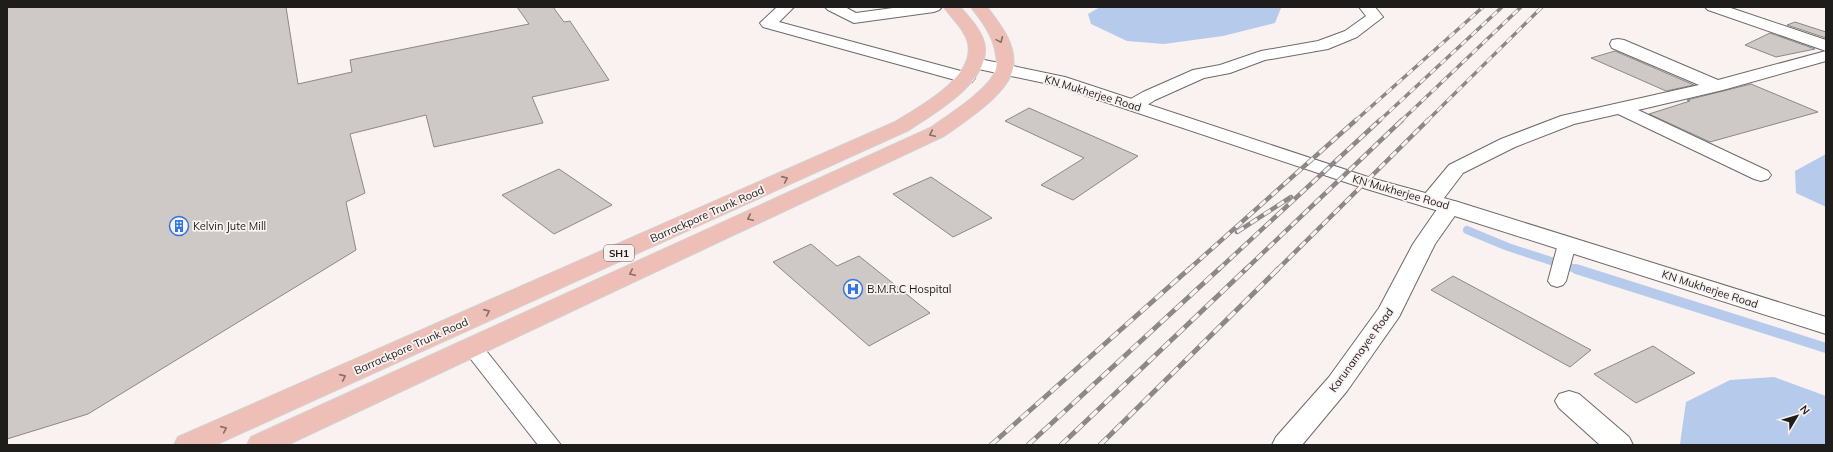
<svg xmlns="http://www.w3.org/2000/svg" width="1833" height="452" font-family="Mulish,sans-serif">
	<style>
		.water { fill: #b6cbeb }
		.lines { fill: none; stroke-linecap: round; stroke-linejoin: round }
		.stream-far1 { stroke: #b6cbeb; stroke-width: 8 }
		.stream { stroke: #b6cbeb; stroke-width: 10 }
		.building { fill: #cec8c6; stroke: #8d8786 }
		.lane-casing { stroke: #6f6968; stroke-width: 2 }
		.street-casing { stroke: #6f6968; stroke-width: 2 }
		.secondary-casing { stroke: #6f6968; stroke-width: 2 }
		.primary-casing { stroke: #d2d2d2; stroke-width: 2 }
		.lane { fill: #fff; fill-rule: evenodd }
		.street { fill: #fff; fill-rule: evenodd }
		.secondary { fill: #fff; fill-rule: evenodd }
		.primary { fill: #edbfb6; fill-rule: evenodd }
		.rail-far2-casing { stroke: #8c8887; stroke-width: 3.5 }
		.rail-far1-casing { stroke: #8c8887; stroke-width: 4.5 }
		.rail-casing { stroke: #8c8887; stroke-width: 5 }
		.rail-far2 { stroke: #f9f2f1; stroke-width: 2.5; stroke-dasharray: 7; stroke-linecap: butt }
		.rail-far1 { stroke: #f9f2f1; stroke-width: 3; stroke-dasharray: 8; stroke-linecap: butt }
		.rail { stroke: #f9f2f1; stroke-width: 3.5; stroke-dasharray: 10; stroke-linecap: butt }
		.oneway { stroke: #866e69 }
		.labels { text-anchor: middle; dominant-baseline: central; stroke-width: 3.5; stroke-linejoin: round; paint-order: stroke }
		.shield { fill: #f9f2f1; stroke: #605d5c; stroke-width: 1 }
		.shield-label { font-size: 10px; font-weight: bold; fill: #1f1d1c }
		.street-label { font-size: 11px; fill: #1f1d1c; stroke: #f9f2f1 }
		.poi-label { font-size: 11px; fill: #1f1d1c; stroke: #f9f2f1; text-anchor: start }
	</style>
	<rect width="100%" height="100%" fill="#f9f2f1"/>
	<g class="water">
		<path d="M1100,7H1278L1281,8L1275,23L1223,36L1164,44L1127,41L1091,24L1088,14Z"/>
		<path d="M1826,154V207L1796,193L1795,171Z"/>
		<path d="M1774,377L1826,396V445L1680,444L1686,402L1730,380Z"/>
	</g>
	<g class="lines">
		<path class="stream-far1" d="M1467,230L1508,247L1579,270"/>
		<path class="stream" d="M1576,269L1826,348"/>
	</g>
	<g class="building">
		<path d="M7,7H286L298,84L352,72L350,60L529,24L517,7H553L564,22L570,21L609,80L532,97L543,123L434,147L426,115L350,134L365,193L346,202L356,250L88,414L7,439Z"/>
		<path d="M1795,22L1826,32V38L1787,25Z"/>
		<path d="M1770,33L1815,49L1776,57L1745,45Z"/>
		<path d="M1615,51L1694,85L1666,91L1591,58Z"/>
		<path d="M1751,84L1818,112L1710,142L1649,114L1690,101L1687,100Z"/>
		<path d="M1029,108L1138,156L1073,200L1041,185L1084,158L1005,121Z"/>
		<path d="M559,169L612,205L554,234L502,195Z"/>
		<path d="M931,177L992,218L953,237L893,194Z"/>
		<path d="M811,244L837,266L859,256L930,313L869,346L773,262Z"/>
		<path d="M1453,276L1591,350L1570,367L1431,290Z"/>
		<path d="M1653,346L1695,373L1636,403L1594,374Z"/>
	</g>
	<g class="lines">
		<defs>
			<g id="lane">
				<path d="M1567,239L1573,240L1576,244L1566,281L1563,285L1557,287L1551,285L1548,281L1558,244L1561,240Z"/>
				<path d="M473,341L480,343L561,445H538L466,353L463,348L466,343Z"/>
			</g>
			<g id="street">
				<path d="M777,7H794L779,22L972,74L975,78L972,82L966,83L763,27L760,23Z"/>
				<path d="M825,7H845L856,13L900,7H942L939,10L934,12L854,23L828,10Z"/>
				<path d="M1359,7H1375L1383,17L1357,37L1328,49L1265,60L1230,73L1204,78L1155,100L1141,109L1134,111L1127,109L1125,105L1127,101L1143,92L1193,70L1220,65L1261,51L1318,41L1345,31L1366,16Z"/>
				<path d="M1705,7H1728L1826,40V61L1723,90L1638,110L1768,171L1771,175L1768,179L1761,181L1754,179L1618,114L1574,124L1515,147L1463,173L1438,206L1430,207L1422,206L1419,201L1449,165L1501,139L1561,116L1699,85L1612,48L1610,44L1612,40L1618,39L1624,40L1718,80L1826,51L1708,10Z"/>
				<path d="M1450,201L1458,202L1461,207L1435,244L1399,317L1347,391L1302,445H1272L1276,437L1329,377L1379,308L1413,244L1442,202Z"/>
				<path d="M1569,391L1579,394L1629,437L1633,445H1600L1559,408L1555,401L1559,394Z"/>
			</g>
			<path id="secondary" d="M975,58L1065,77L1371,178L1458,202L1826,317V334L1442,212L1357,186L1054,85L969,67L966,63L969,59Z"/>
			<g id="primary">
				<path d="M944,7H960C970,18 984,33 985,48C987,84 934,113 909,130L215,445H174L178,437L895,122C919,107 976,77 968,43C964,28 952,19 944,7Z"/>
				<path d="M971,7H987C1000,24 1017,45 1013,68C1009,93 964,122 944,136L287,445H247L251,437L930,128C947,116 985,92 994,74C998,67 997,58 995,50C992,34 981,20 971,7Z"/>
			</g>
		</defs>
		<use href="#lane" class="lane-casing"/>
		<use href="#street" class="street-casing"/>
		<use href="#secondary" class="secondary-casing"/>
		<use href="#primary" class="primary-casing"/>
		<use href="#lane" class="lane"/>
		<use href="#street" class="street"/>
		<use href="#secondary" class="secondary"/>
		<use href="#primary" class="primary"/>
		<defs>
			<g id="rail-far2">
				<path d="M1355,121L1483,7"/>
				<path d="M1379,121L1502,7"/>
				<path d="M1401,121L1521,7"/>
				<path d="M1427,121L1542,7"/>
			</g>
			<g id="rail-far1">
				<path d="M1237,232L1291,197"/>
				<path d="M1188,270L1356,120"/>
				<path d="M1218,270L1380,120"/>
				<path d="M1245,270L1402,120"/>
				<path d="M1277,270L1428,120"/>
			</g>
			<g id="rail">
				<path d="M991,445L1189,269"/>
				<path d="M1028,445L1219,269"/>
				<path d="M1061,445L1246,269"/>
				<path d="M1100,445L1278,269"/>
			</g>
		</defs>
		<use href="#rail-far2" class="rail-far2-casing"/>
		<use href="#rail-far1" class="rail-far1-casing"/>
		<use href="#rail" class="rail-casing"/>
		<use href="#rail-far2" class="rail-far2"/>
		<use href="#rail-far1" class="rail-far1"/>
		<use href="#rail" class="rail"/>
	</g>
	<defs><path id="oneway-chevron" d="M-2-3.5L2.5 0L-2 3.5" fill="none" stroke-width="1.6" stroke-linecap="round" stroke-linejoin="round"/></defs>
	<g class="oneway">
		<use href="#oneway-chevron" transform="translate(1000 40) rotate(66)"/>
		<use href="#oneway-chevron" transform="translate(932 134) rotate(155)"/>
		<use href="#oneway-chevron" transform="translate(785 179) rotate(-24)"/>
		<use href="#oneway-chevron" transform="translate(750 218) rotate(155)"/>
		<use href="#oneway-chevron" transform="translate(632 273) rotate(155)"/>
		<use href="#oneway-chevron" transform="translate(487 312) rotate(-24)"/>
		<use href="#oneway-chevron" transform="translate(343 377) rotate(-24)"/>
		<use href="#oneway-chevron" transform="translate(224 429) rotate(-24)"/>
	</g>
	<defs>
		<symbol id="building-ring" viewBox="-11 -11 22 22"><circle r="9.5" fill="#f9f2f1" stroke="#3276e3" stroke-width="1.5"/><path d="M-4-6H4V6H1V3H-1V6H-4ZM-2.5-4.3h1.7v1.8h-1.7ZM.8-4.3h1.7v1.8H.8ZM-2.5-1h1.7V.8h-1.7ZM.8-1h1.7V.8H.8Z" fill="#3276e3"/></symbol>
		<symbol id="hospital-ring" viewBox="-11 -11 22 22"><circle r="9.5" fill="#f9f2f1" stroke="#3276e3" stroke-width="1.5"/><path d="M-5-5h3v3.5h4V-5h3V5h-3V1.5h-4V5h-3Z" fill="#3276e3"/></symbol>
	</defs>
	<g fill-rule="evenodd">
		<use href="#building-ring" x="168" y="215" width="22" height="22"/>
		<use href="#hospital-ring" x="842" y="278" width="22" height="22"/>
	</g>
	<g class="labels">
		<rect class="shield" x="604" y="245" width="30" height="16" rx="3"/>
		<g class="shield-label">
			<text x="619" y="253">SH1</text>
		</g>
		<g class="street-label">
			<text transform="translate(1093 93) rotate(17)">KN Mukherjee Road</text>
			<text transform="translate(1401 192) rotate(16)">KN Mukherjee Road</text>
			<text transform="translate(707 214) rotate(-24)">Barrackpore Trunk Road</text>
			<text transform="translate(1710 289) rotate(18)">KN Mukherjee Road</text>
			<text transform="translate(411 346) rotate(-24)">Barrackpore Trunk Road</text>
			<text transform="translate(1361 350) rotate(-54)">Karunamayee Road</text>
		</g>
		<g class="poi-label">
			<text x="193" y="226">Kelvin Jute Mill</text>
			<text x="867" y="289">B.M.R.C Hospital</text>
		</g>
	</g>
	<rect width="1833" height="452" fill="none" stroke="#1f1d1c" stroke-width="16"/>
	<g transform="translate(1797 416) rotate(52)" stroke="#f9f2f1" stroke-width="3" paint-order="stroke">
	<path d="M0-3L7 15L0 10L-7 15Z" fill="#1f1d1c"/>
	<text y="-6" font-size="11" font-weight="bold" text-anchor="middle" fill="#1f1d1c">N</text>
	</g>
</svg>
